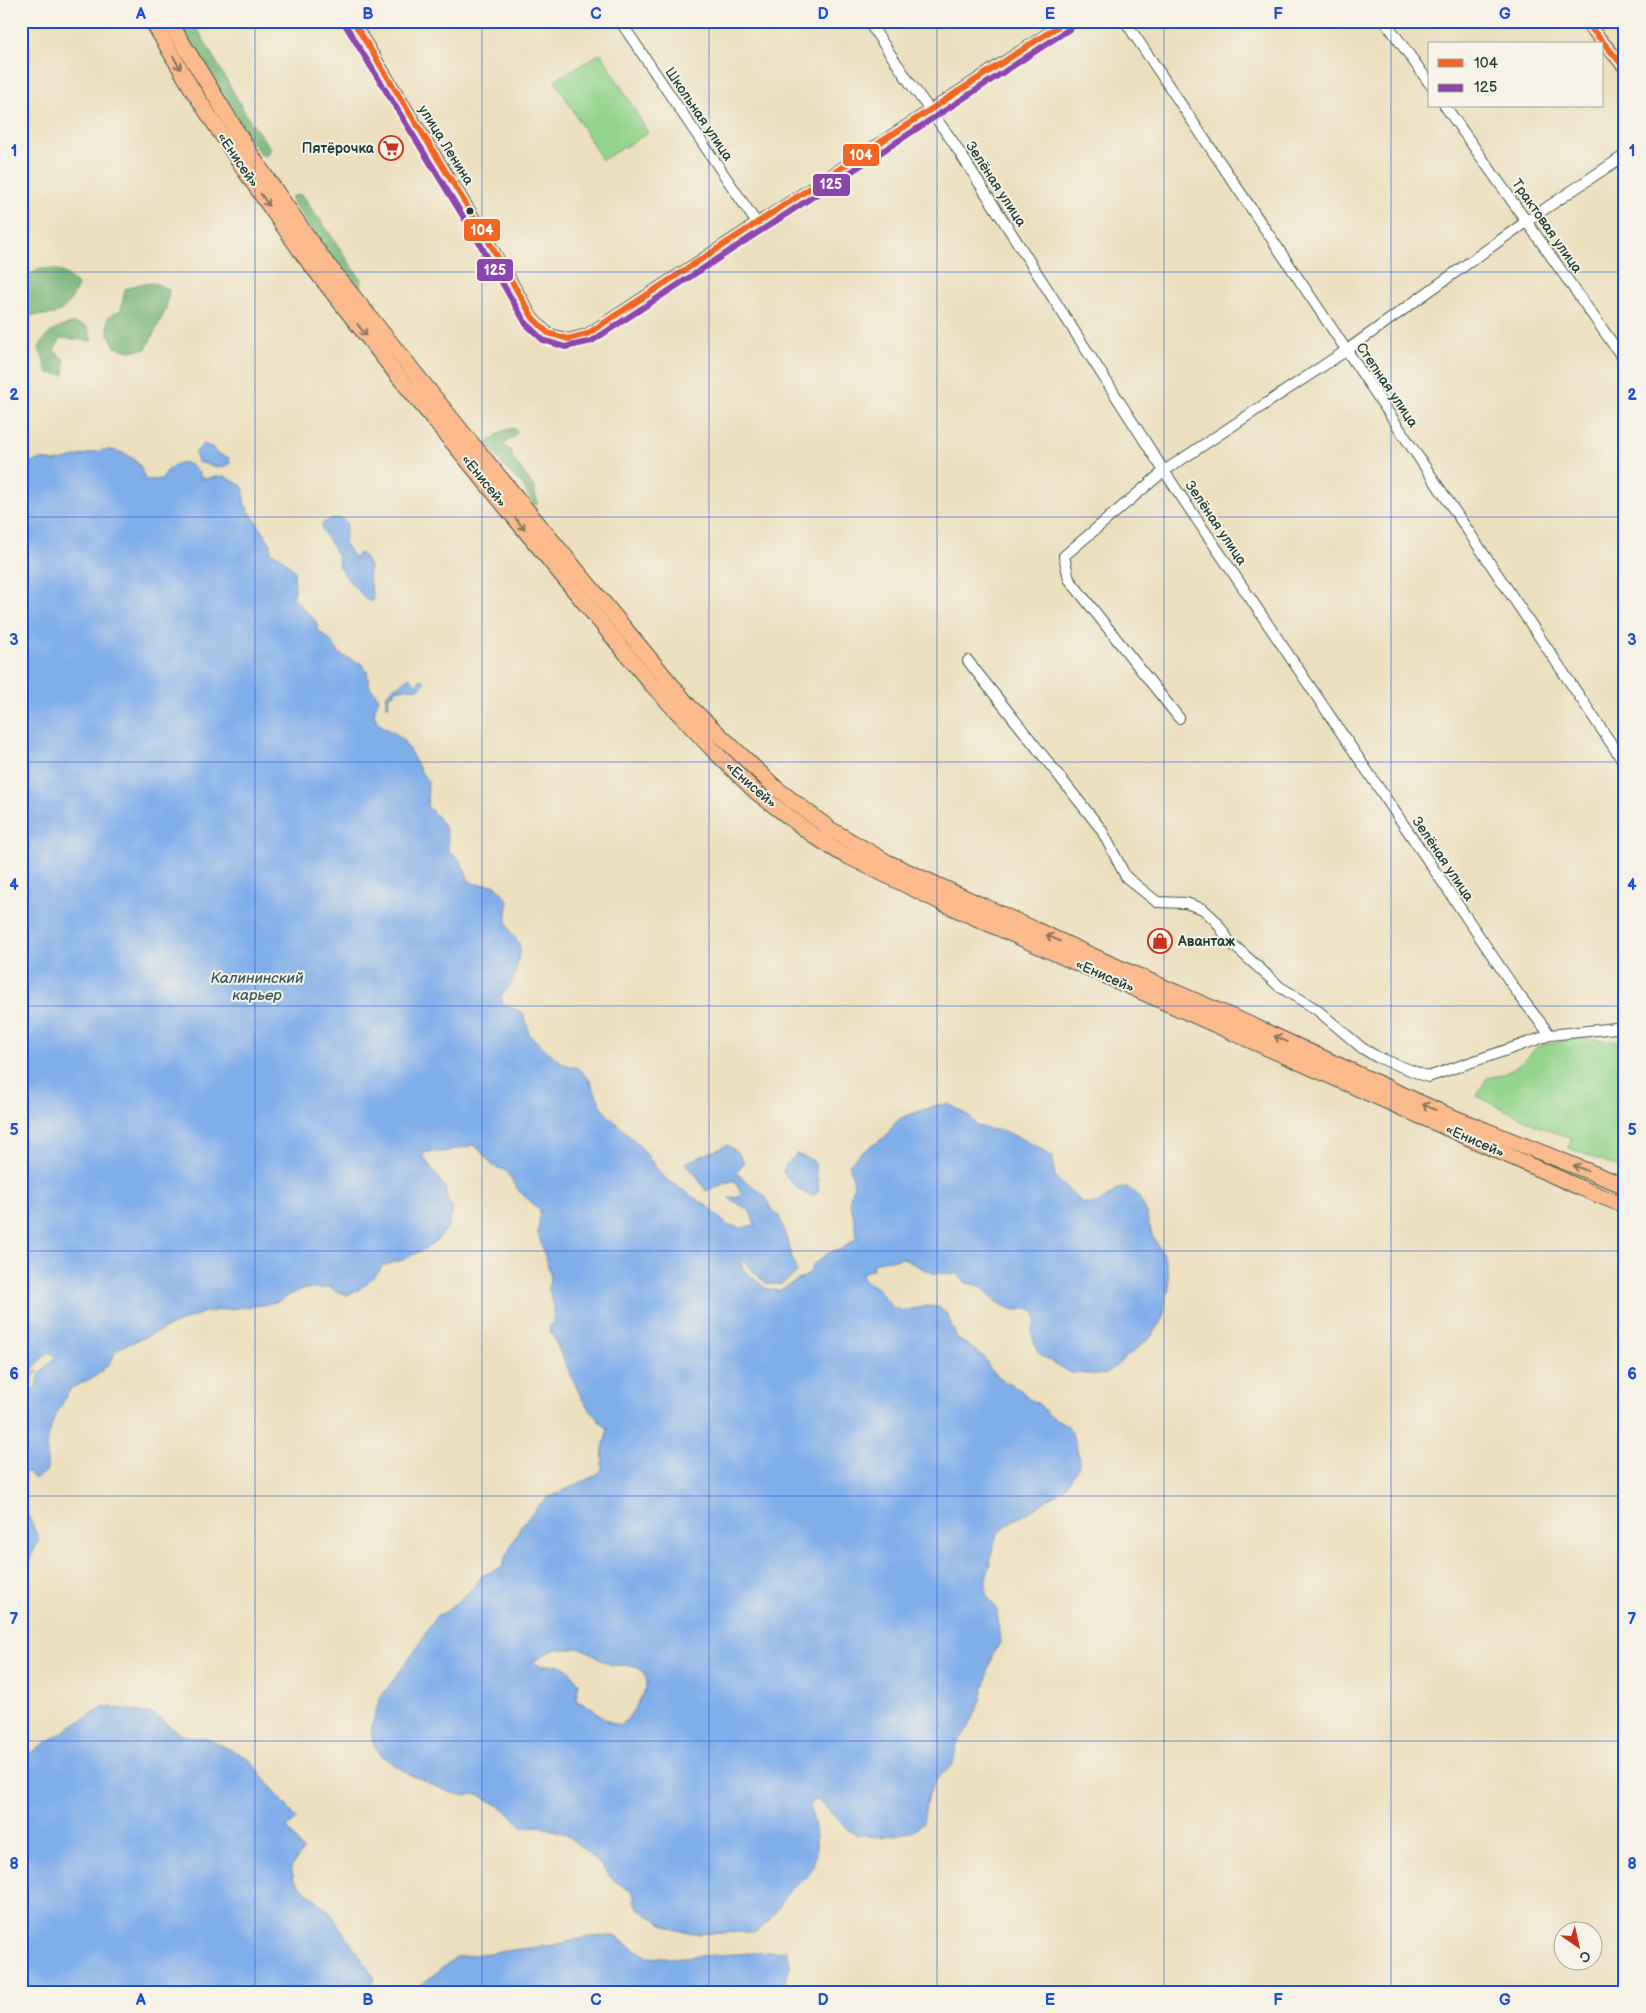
<svg xmlns="http://www.w3.org/2000/svg" width="1646" height="2013" font-family="'Balsamiq Sans',sans-serif">
	<style>
		.green { fill: #94d58d; stroke: #5a8960 }
		.forest { fill: #77b678; stroke: #4b7a56 }
		.water { fill: #7faee9; stroke: #4f768e; fill-rule: evenodd }
		.lines { fill: none; stroke-linecap: round; stroke-linejoin: round }
		.minor-casing { stroke: #3e5549; stroke-width: 12 }
		.major-casing { stroke: #3e5549; stroke-width: 14 }
		.highway-casing { stroke: #3e5549; stroke-width: 17 }
		.minor { stroke: #fff; stroke-width: 10 }
		.major { stroke: #fbbb8c; stroke-width: 12 }
		.highway { stroke: #fbbb8c; stroke-width: 15 }
		.bus-1-casing { stroke: #f7f3e8; stroke-width: 10 }
		.bus-2-casing { stroke: #f7f3e8; stroke-width: 10 }
		.bus-1 { stroke: #f26522; stroke-width: 6 }
		.bus-2 { stroke: #8e44ad; stroke-width: 6 }
		.oneway { stroke: #82765c }
		.grid { fill: none; stroke: #1d4ed8; stroke-width: 1; stroke-opacity: 0.55 }
		.bus-dot { fill: #1f3d34; stroke: #f7f3e8; stroke-width: 2 }
		.labels { text-anchor: middle; dominant-baseline: central; stroke-width: 4; stroke-linejoin: round; paint-order: stroke }
		.street-label { font-size: 14px; fill: #1f3d34; stroke: #f7f3e8 }
		.poi-label { font-size: 14px; font-weight: bold; fill: #1f3d34; stroke: #f7f3e8; text-anchor: end }
		.water-label { font-size: 15px; font-style: italic; fill: #375961; stroke: #f7f3e8 }
		.line-badge { stroke: #f7f3e8; stroke-width: 2 }
		.badge-label { font-size: 14px; text-anchor: middle; font-weight: bold; fill: #fff }
		.neatline { fill: none; stroke: #1d4ed8; stroke-width: 2 }
		.grid-label { font-size: 16px; text-anchor: middle; font-weight: bold; fill: #1d4ed8 }
	</style>
	<rect width="100%" height="100%" fill="#f7f3e8"/>
	<filter id="ink" filterUnits="userSpaceOnUse"><feTurbulence type="fractalNoise" baseFrequency=".02" numOctaves="2"/><feDisplacementMap in="SourceGraphic" scale="10" xChannelSelector="R" yChannelSelector="G"/><feConvolveMatrix kernelMatrix="1 2 1 2 8 2 1 2 1" color-interpolation-filters="sRGB"/></filter>
	<filter id="wash" filterUnits="userSpaceOnUse"><feTurbulence type="fractalNoise" baseFrequency=".0096" numOctaves="4" result="noise"/><feDisplacementMap in="SourceGraphic" scale="20" xChannelSelector="R" yChannelSelector="G"/><feGaussianBlur stdDeviation="1.12" result="paint"/><feColorMatrix in="noise" values="0 0 0 0 0 0 0 0 0 0 0 0 0 0 0 0 0 1.4 0 .05"/><feComposite in="paint" operator="in"/></filter>
	<g filter="url(#wash)">
		<rect width="100%" height="100%" fill="#ecdfbd"/>
		<g class="green">
			<path d="M601,53L648,133L602,160L555,80Z"/>
			<path d="M1579,1037L1625,1043V1169L1569,1148L1572,1138L1540,1127L1477,1096L1487,1078L1502,1075L1519,1065L1537,1047Z"/>
			<path d="M34,1371H39L21,1390V1377Z"/>
		</g>
		<g class="forest">
			<path d="M175,21H193L248,118L271,149L266,156L261,155L238,123Z"/>
			<path d="M299,194C310,200 310,212 320,219L360,278L362,290L377,303L370,307L352,287L295,206L291,197Z"/>
			<path d="M39,269C59,268 65,271 78,286C64,316 57,316 25,315L21,311C21,286 16,283 39,269Z"/>
			<path d="M155,283L169,290L166,309L146,349L130,351L115,347L108,332V317L121,310L125,289L140,284Z"/>
			<path d="M74,323L87,327L92,341L61,338L54,351L65,360L64,375L48,373L39,348C48,330 56,328 74,323Z"/>
			<path d="M514,428L517,433L513,438L506,442L505,446L511,451L512,457L533,486L538,503L534,505L522,484L505,468L495,454L487,450L486,444L502,431Z"/>
		</g>
		<g class="water">
			<path d="M203,444L212,447L216,453L229,458L230,464L221,468L198,462L195,453Z"/>
			<path d="M103,450C116,449 132,454 140,466C143,471 142,476 147,480L163,479C166,468 181,457 192,466C196,469 200,475 203,479L224,476L242,486L244,490V503L271,544V553L280,556L294,570L295,589L293,598L316,621L318,630L329,639L341,655L362,664L367,672L370,687L379,698C377,703 373,712 375,717C379,727 391,730 399,736C409,745 418,770 428,782L427,806C436,815 444,823 447,835C449,841 447,846 449,851L460,860L470,882L475,884L496,885L509,902C507,910 505,921 509,929C512,937 520,940 520,949C521,954 517,960 517,965C514,981 513,983 501,996L503,1004L523,1013L527,1023L529,1035L563,1064L578,1068L589,1079L601,1105L607,1114L641,1147L663,1177L710,1208L727,1225L741,1228L755,1225L750,1211L729,1198L742,1195L734,1180L706,1191L696,1175L685,1163L728,1145L736,1151L744,1162L736,1173L766,1197L770,1207L780,1217L797,1273L780,1285L765,1283L739,1257L743,1269L765,1288L778,1291L809,1274L813,1265L824,1256L830,1252L840,1250L856,1239C858,1232 853,1210 849,1203L854,1184L849,1164L858,1155L885,1137L897,1121L903,1117L937,1105L949,1104L969,1116L976,1125L987,1129L1005,1131L1040,1148L1053,1157L1055,1177L1083,1203L1097,1204L1120,1188C1144,1184 1147,1222 1153,1237C1156,1244 1162,1250 1164,1257C1167,1265 1170,1279 1169,1288C1169,1293 1165,1298 1165,1302C1165,1309 1164,1314 1162,1320C1159,1326 1154,1329 1152,1336L1105,1375L1071,1373L1042,1356L1036,1349L1032,1333L1037,1319L1034,1311C1024,1306 1026,1310 1018,1310C1005,1310 987,1295 981,1286C968,1283 968,1286 957,1274L933,1273L919,1267L903,1258L878,1262L872,1265L873,1269L862,1273V1279L877,1288L891,1306L903,1311L927,1306L939,1307L947,1314L957,1338L984,1357L990,1369L1006,1383L1021,1390L1028,1399L1039,1404L1049,1415L1067,1425L1072,1433L1079,1457V1466L1065,1488L1025,1515L1012,1521L997,1534L995,1541L986,1580V1594L997,1610L1000,1643L992,1656L981,1700L969,1727L957,1744L953,1765L936,1779L927,1798L923,1823L912,1832L879,1837L856,1835L847,1829L821,1802L818,1800L812,1801L809,1807C817,1823 821,1863 806,1877C801,1883 793,1885 788,1892C779,1907 770,1924 754,1932L693,1934L677,1930L665,1925L641,1911L635,1903L633,1893L611,1878L599,1863L566,1834L539,1826L523,1827L503,1808L478,1794L463,1795L452,1793L427,1783L424,1780L412,1776L390,1762L381,1755L374,1745L371,1734L372,1725L380,1698L420,1644L428,1628L437,1615L444,1613L469,1592L483,1575L503,1567L505,1558L521,1526L540,1504L550,1497L596,1475L602,1469L603,1448L608,1429L598,1420L582,1399L549,1328L553,1321L554,1306L549,1290L550,1273L538,1233L540,1210L519,1191L506,1171L493,1166L480,1150L473,1145L444,1152H425L423,1156L445,1188L448,1201L453,1209L448,1227L439,1238L428,1247L403,1260L382,1266L379,1272L360,1289L348,1295L335,1291L329,1286L325,1288L302,1289L279,1301L262,1305L205,1312L121,1347L115,1353L111,1362L96,1376L71,1388L53,1420L47,1442V1471L34,1479L28,1471L21,1476V1395L35,1388L41,1372L55,1357L52,1353H47L33,1369L21,1373V468C32,460 43,457 55,462ZM579,1648C590,1650 598,1660 609,1664C618,1667 627,1664 636,1667C641,1669 647,1676 647,1682C647,1691 629,1718 622,1725L620,1726L604,1719L593,1708L578,1702L576,1697L579,1684C560,1651 547,1673 533,1662C536,1659 554,1649 558,1649C566,1649 571,1650 579,1648Z"/>
			<path d="M338,518L344,520L347,523L344,543L355,559L359,553L362,554L370,568L368,575L373,597L372,601H368L350,582L339,567L338,556L322,530V524L332,519Z"/>
			<path d="M409,677L416,684L421,679L425,682L420,688L399,689L388,697L389,706H386C385,684 399,689 409,677Z"/>
			<path d="M796,1154L812,1160L815,1165L819,1191L813,1196C800,1193 791,1183 783,1172L786,1164Z"/>
			<path d="M28,1515L39,1539L21,1579V1517Z"/>
			<path d="M104,1706L153,1714L181,1735L208,1739L248,1758L297,1819L287,1827L303,1851L291,1867L294,1880L328,1910L375,1978L372,1992H21V1759Z"/>
			<path d="M614,1936L648,1957L665,1958L786,1951L791,1966L781,1992H412L456,1957L554,1945L588,1937Z"/>
		</g>
	</g>
	<g filter="url(#ink)">
		<g class="lines">
			<defs>
				<g id="minor">
					<path d="M353,21L485,235L533,318L548,333L568,339L587,334L1066,21"/>
					<path d="M620,21L756,222"/>
					<path d="M868,21L910,83L951,139L1164,471L1519,995L1550,1035"/>
					<path d="M1125,21L1625,764"/>
					<path d="M1385,21L1430,84"/>
					<path d="M1445,106L1625,361"/>
					<path d="M968,661L1101,829L1126,877L1157,902L1186,903L1203,909L1216,921L1229,941L1280,987L1316,1009L1362,1048L1377,1057L1428,1077L1550,1035L1625,1027"/>
					<path d="M1179,718L1069,579L1064,556L1164,471L1347,350L1527,221L1625,155"/>
				</g>
				<path id="major" d="M1585,21L1625,68"/>
				<g id="highway">
					<path d="M152,21L192,89L245,171L304,256L398,376L652,685L715,752L756,792L814,836L839,852L940,902L1581,1188L1625,1206"/>
					<path d="M169,21L257,164L324,260L464,434L689,706L776,788L830,829L887,862L1104,961L1251,1025L1445,1114L1625,1186"/>
				</g>
			</defs>
			<use href="#minor" class="minor-casing"/>
			<use href="#major" class="major-casing"/>
			<use href="#highway" class="highway-casing"/>
			<use href="#minor" class="minor"/>
			<use href="#major" class="major"/>
			<use href="#highway" class="highway"/>
			<defs>
				<g id="bus-1">
					<path d="M353,21L485,235L533,318L548,333L568,339L587,334L1066,21"/>
					<path d="M1585,21L1625,68"/>
				</g>
				<path id="bus-2" d="M346,26L477,239L526,324L543,340L565,347L592,341L1071,28"/>
			</defs>
			<use href="#bus-1" class="bus-1-casing"/>
			<use href="#bus-2" class="bus-2-casing"/>
			<use href="#bus-1" class="bus-1"/>
			<use href="#bus-2" class="bus-2"/>
		</g>
		<defs><path id="oneway-shaft" d="M-6 0H5M1.5-3L5.5 0L1.5 3" fill="none" stroke-width="1.6" stroke-linecap="round" stroke-linejoin="round" transform="scale(1.25)"/></defs>
		<g class="oneway">
			<use href="#oneway-shaft" transform="translate(177 63) rotate(60)"/>
			<use href="#oneway-shaft" transform="translate(265 200) rotate(55)"/>
			<use href="#oneway-shaft" transform="translate(362 330) rotate(52)"/>
			<use href="#oneway-shaft" transform="translate(520 524) rotate(51)"/>
			<use href="#oneway-shaft" transform="translate(1053 938) rotate(-155)"/>
			<use href="#oneway-shaft" transform="translate(1281 1039) rotate(-156)"/>
			<use href="#oneway-shaft" transform="translate(1429 1107) rotate(-155)"/>
			<use href="#oneway-shaft" transform="translate(1580 1168) rotate(-158)"/>
		</g>
	</g>
	<path class="grid" d="M255,21V1992M482,21V1992M709,21V1992M937,21V1992M1164,21V1992M1391,21V1992M21,272H1625M21,517H1625M21,762H1625M21,1006H1625M21,1251H1625M21,1496H1625M21,1741H1625"/>
	<defs>
		<symbol id="supermarket-ring" viewBox="-11 -11 22 22"><circle r="9.5" fill="#f7f3e8" stroke="#c8321e" stroke-width="1.5"/><path d="M-6-5.5h2.5l.6 2H6L4.5 2H-2.5L-4.4-4H-6ZM-1.5 3.2a1.3 1.3 0 1 0 .1 0ZM3 3.2a1.3 1.3 0 1 0 .1 0Z" fill="#c8321e"/></symbol>
		<symbol id="shop-ring" viewBox="-11 -11 22 22"><circle r="9.5" fill="#f7f3e8" stroke="#c8321e" stroke-width="1.5"/><path d="M-5-2.5h2.3a2.7 3.5 0 0 1 5.4 0H5L5.5 6h-11ZM-1.5-2.5h3a1.5 2.3 0 0 0-3 0Z" fill="#c8321e"/></symbol>
	</defs>
	<g fill-rule="evenodd">
		<use href="#supermarket-ring" x="377" y="134" width="28" height="28"/>
		<use href="#shop-ring" x="1146" y="927" width="28" height="28"/>
	</g>
	<circle class="bus-dot" cx="470" cy="211" r="4.5"/>
	<g class="labels">
		<g class="street-label">
			<text transform="translate(699 114) rotate(56)">Школьная улица</text>
			<text transform="translate(446 145) rotate(58)">улица Ленина</text>
			<text transform="translate(238 160) rotate(56)">«Енисей»</text>
			<text transform="translate(996 184) rotate(57)">Зелёная улица</text>
			<text transform="translate(1547 226) rotate(55)">Трактовая улица</text>
			<text transform="translate(1387 385) rotate(56)">Степная улица</text>
			<text transform="translate(484 481) rotate(51)">«Енисей»</text>
			<text transform="translate(1216 523) rotate(56)">Зелёная улица</text>
			<text transform="translate(751 785) rotate(41)">«Енисей»</text>
			<text transform="translate(1443 859) rotate(56)">Зелёная улица</text>
			<text transform="translate(1105 976) rotate(24)">«Енисей»</text>
			<text transform="translate(1475 1141) rotate(24)">«Енисей»</text>
		</g>
		<g class="poi-label">
			<text x="374" y="148">Пятёрочка</text>
			<text x="1178" y="941" text-anchor="start">Авантаж</text>
		</g>
		<g class="water-label">
			<text x="257" y="978">Калининский<tspan x="257" dy="17">карьер</tspan></text>
		</g>
	</g>
	<g class="line-badge">
		<rect x="842" y="143" width="38" height="24" rx="5" fill="#f26522"/>
		<rect x="812" y="173" width="39" height="24" rx="5" fill="#8e44ad"/>
		<rect x="463" y="218" width="38" height="24" rx="5" fill="#f26522"/>
		<rect x="476" y="258" width="38" height="24" rx="5" fill="#8e44ad"/>
	</g>
	<g class="badge-label">
		<text x="861" y="160">104</text>
		<text x="831" y="189">125</text>
		<text x="482" y="235">104</text>
		<text x="495" y="275">125</text>
	</g>
	<rect width="1646" height="2013" fill="none" stroke="#f7f3e8" stroke-width="55"/>
	<rect x="1428" y="42" width="175" height="65" fill="#f7f3e8" stroke="#a1aaa0"/>
	<rect x="1438" y="59" width="25" height="8" fill="#f26522" stroke="#a1aaa0"/>
	<text x="1474" y="68" font-size="15" fill="#1f3d34">104</text>
	<rect x="1438" y="84" width="25" height="8" fill="#8e44ad" stroke="#a1aaa0"/>
	<text x="1474" y="92" font-size="15" fill="#1f3d34">125</text>
	<g transform="translate(1578 1946) rotate(146)"><circle r="24" fill="#f7f3e8" stroke="#a1aaa0"/>
	<path d="M0-4L9 19L0 12L-9 19Z" fill="#c8321e"/>
	<text y="-8" font-size="14" font-weight="bold" text-anchor="middle" fill="#1f3d34">С</text>
	</g>
	<rect x="28" y="28" width="1590" height="1958" class="neatline"/>
	<g class="grid-label">
		<text x="141" y="19">A</text>
		<text x="368" y="19">B</text>
		<text x="596" y="19">C</text>
		<text x="823" y="19">D</text>
		<text x="1050" y="19">E</text>
		<text x="1278" y="19">F</text>
		<text x="1505" y="19">G</text>
		<text x="14" y="156">1</text>
		<text x="1632" y="156">1</text>
		<text x="14" y="400">2</text>
		<text x="1632" y="400">2</text>
		<text x="14" y="645">3</text>
		<text x="1632" y="645">3</text>
		<text x="14" y="890">4</text>
		<text x="1632" y="890">4</text>
		<text x="14" y="1135">5</text>
		<text x="1632" y="1135">5</text>
		<text x="14" y="1379">6</text>
		<text x="1632" y="1379">6</text>
		<text x="14" y="1624">7</text>
		<text x="1632" y="1624">7</text>
		<text x="14" y="1869">8</text>
		<text x="1632" y="1869">8</text>
		<text x="141" y="2005">A</text>
		<text x="368" y="2005">B</text>
		<text x="596" y="2005">C</text>
		<text x="823" y="2005">D</text>
		<text x="1050" y="2005">E</text>
		<text x="1278" y="2005">F</text>
		<text x="1505" y="2005">G</text>
	</g>
</svg>
